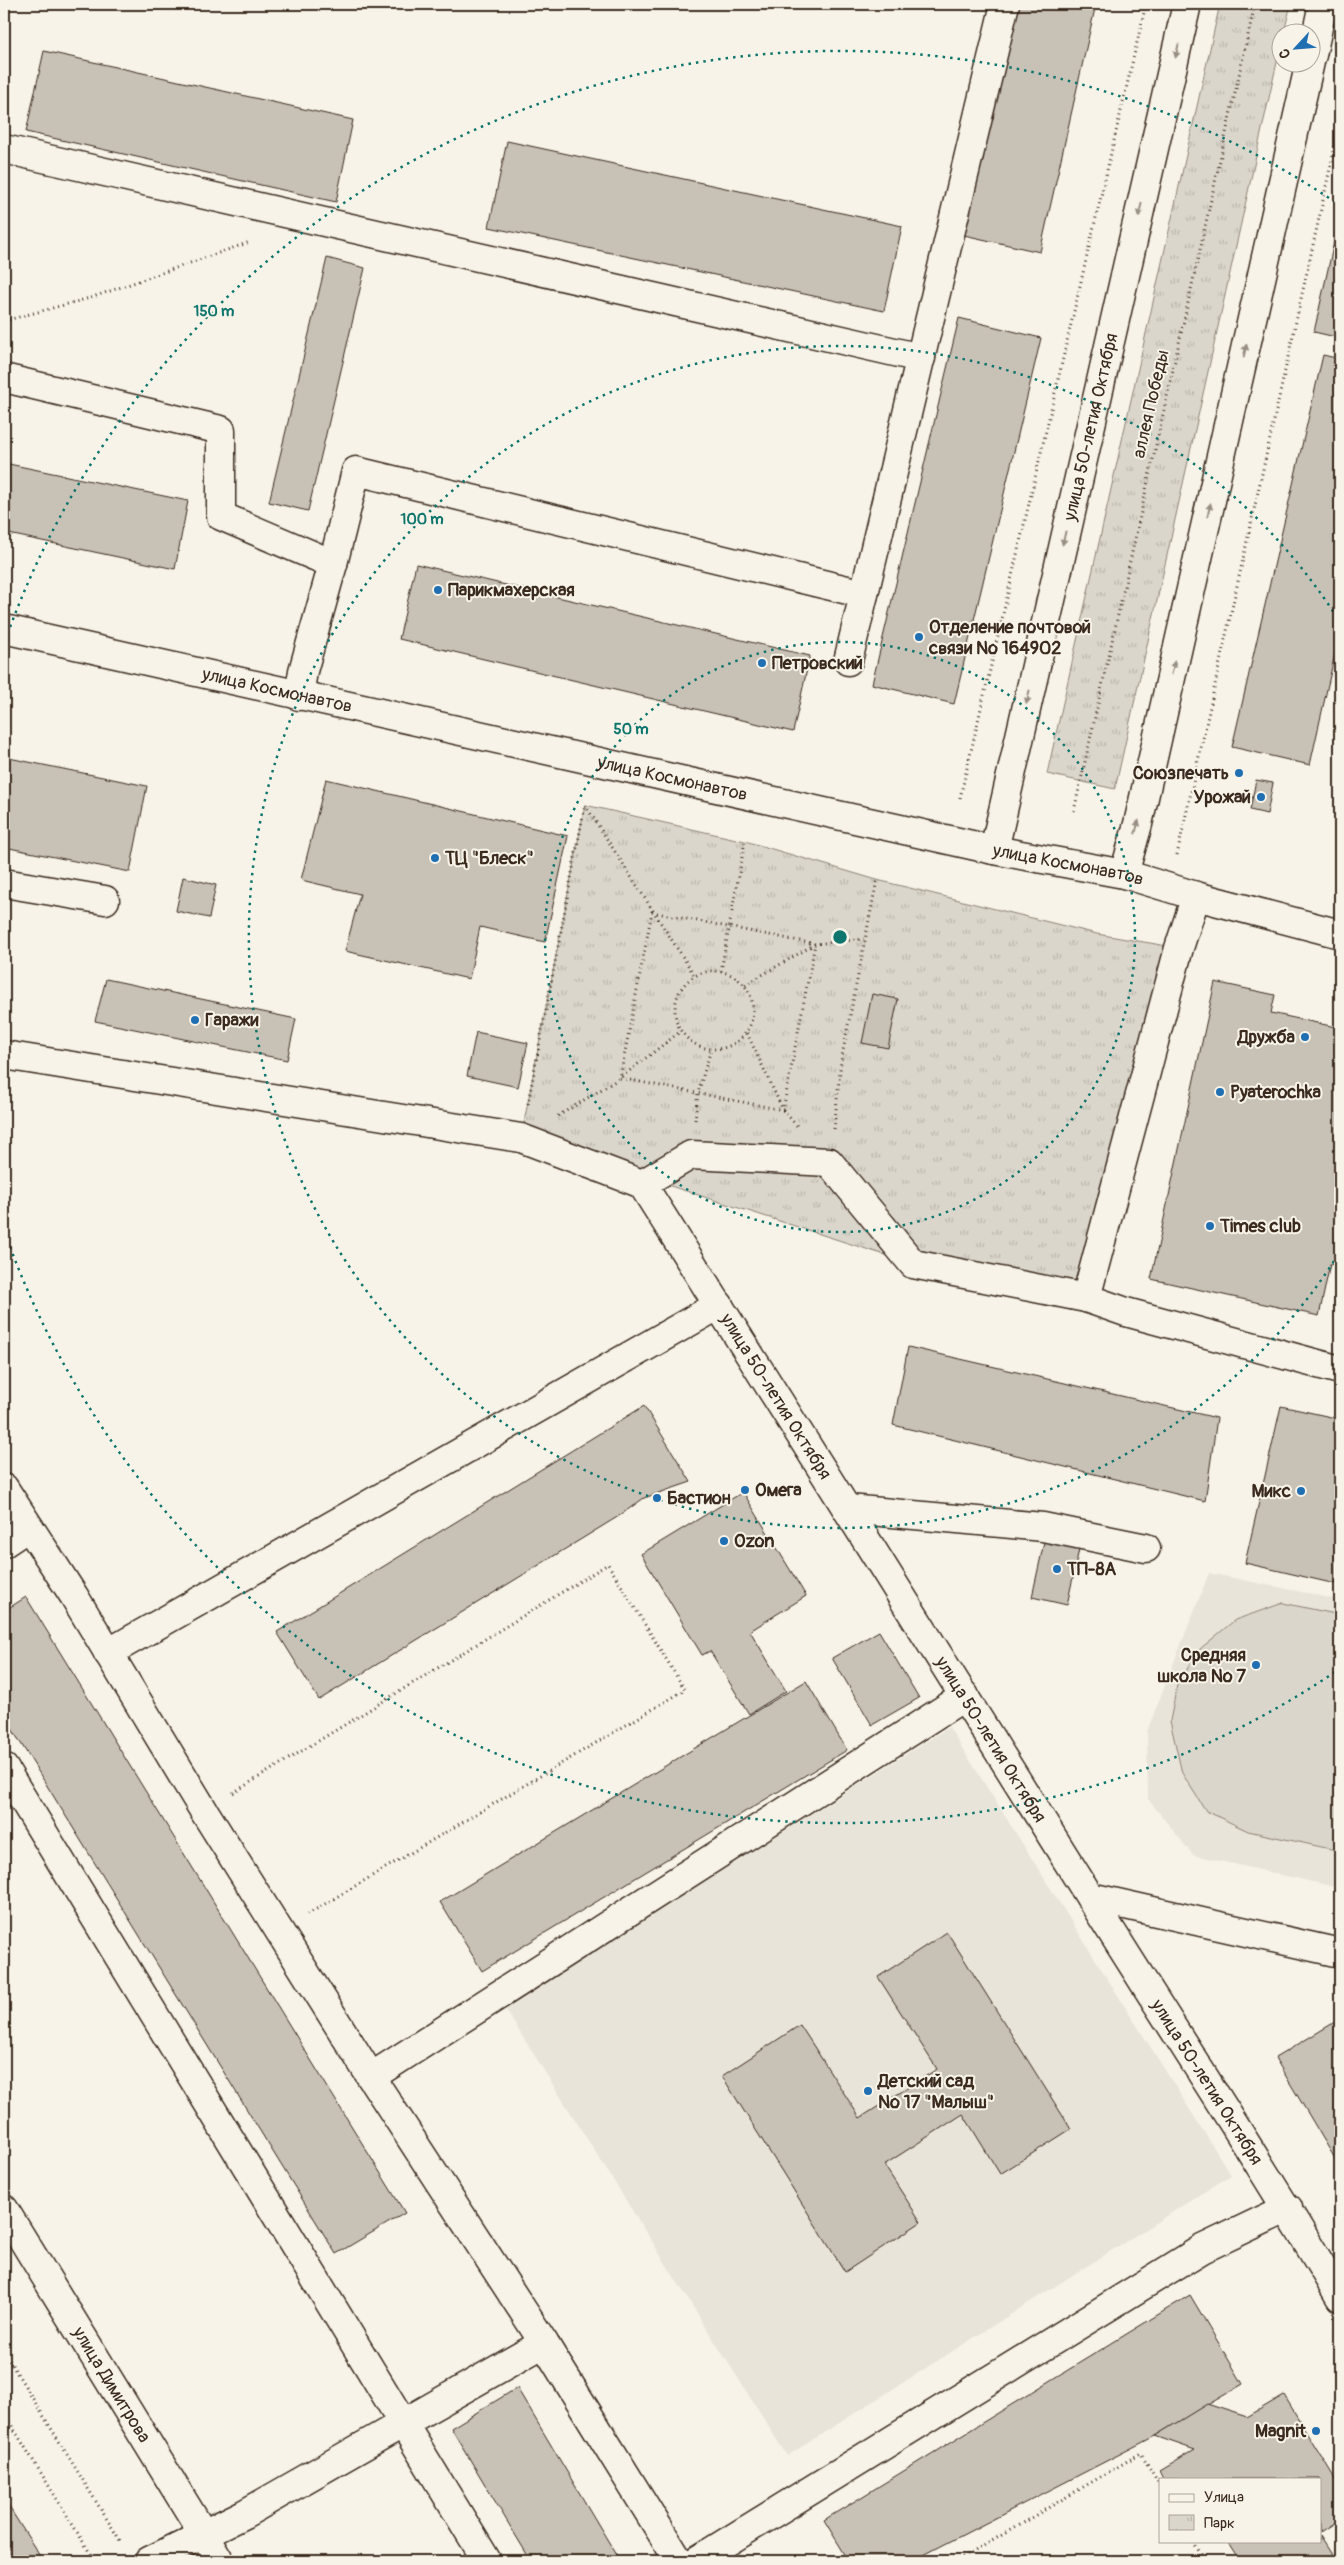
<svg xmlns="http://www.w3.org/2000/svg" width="1344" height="2565" font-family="Pangolin,sans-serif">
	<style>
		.built { fill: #e9e4d9 }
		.grass { fill: #dbd6cb; stroke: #8b8074 }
		.park { fill: url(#park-tufts); stroke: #8b8074 }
		.building { fill: #c8c1b6; stroke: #3b2a1e }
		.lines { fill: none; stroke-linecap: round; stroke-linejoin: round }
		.minor-casing { stroke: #3b2a1e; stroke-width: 31 }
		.major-casing { stroke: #3b2a1e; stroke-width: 31 }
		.path { stroke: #3b2a1e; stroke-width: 3; stroke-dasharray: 1 4; stroke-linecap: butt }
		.minor { stroke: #f7f3e8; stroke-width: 28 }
		.major { stroke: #f7f3e8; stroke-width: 28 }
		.oneway { fill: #998e83 }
		.ring { fill: none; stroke: #0f766e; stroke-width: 2.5; stroke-dasharray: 2.5 5 }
		.poi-dot { fill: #1f6fb2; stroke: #f7f3e8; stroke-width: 2 }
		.labels { text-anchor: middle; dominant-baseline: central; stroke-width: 4; stroke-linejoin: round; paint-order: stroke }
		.street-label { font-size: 18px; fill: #3b2a1e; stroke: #f7f3e8 }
		.poi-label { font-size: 18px; font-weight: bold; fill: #3b2a1e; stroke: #f7f3e8; text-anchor: start }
		.centre { fill: #0f766e; stroke: #f7f3e8; stroke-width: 2.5 }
		.ring-label { font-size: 15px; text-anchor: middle; font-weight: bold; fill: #0f766e; stroke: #f7f3e8; stroke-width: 4; stroke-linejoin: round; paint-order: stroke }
	</style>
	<defs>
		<pattern id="park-tufts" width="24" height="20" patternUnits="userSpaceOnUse" patternTransform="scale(1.25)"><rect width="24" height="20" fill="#dbd6cb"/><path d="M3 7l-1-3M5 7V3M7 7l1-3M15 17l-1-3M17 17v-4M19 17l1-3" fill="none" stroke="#bdb8ae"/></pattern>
	</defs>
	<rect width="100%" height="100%" fill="#f7f3e8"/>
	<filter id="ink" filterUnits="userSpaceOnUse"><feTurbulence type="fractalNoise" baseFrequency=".02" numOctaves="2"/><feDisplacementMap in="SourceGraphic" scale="10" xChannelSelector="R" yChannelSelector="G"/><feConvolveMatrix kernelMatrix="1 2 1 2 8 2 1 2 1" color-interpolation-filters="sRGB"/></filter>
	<g filter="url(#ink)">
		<g class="built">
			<path d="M1209,1573L1340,1600V1888L1193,1855L1148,1799L1147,1731Z"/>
			<path d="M949,1727L1231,2175L787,2456L504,2007Z"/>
		</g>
		<path class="grass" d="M1283,1603L1340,1615V1851L1248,1831L1206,1811L1182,1773L1170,1721L1177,1685L1200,1649L1235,1620Z"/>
		<g class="park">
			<path d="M1220,4H1291L1284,32H1282L1281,44L1115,789L1047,774Z"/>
			<path d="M585,805L745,841L877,880L1097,934L1179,948L1086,1298L913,1264L521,1138Z"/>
		</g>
		<g class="building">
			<path d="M1017,4H1096L1040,252L964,235Z"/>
			<path d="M44,51L353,120L336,202L26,132Z"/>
			<path d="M507,141L902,226L884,311L489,227Z"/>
			<path d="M1340,215V338L1314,332Z"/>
			<path d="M327,258L365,268L308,511L269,502Z"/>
			<path d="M959,318L1041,338L954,704L872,684Z"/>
			<path d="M1323,355L1340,359V631L1310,765L1232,747Z"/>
			<path d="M4,463L188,501L175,569L4,533Z"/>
			<path d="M416,564L810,656L793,732L399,639Z"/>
			<path d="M4,757L147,786L130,872L4,847Z"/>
			<path d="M326,779L568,836L545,942L480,927L469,979L345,951L360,894L301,880Z"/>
			<path d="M1256,780L1273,783L1267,814L1250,810Z"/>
			<path d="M183,877L216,885L209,918L176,911Z"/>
			<path d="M106,979L296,1019L287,1060L95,1021Z"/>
			<path d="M1215,982L1275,995L1271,1013L1340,1028V1267L1330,1264L1319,1316L1151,1279Z"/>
			<path d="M872,994L898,999L888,1048L862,1043Z"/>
			<path d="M476,1032L528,1043L518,1087L467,1076Z"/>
			<path d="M908,1347L1217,1418L1205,1501L893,1425Z"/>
			<path d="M644,1406L691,1482L644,1498L619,1516L319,1700L277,1632Z"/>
			<path d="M1281,1406L1340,1419V1585L1245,1563Z"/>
			<path d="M743,1492L806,1596L750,1631L786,1691L749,1714L710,1651L702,1655L641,1554Z"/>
			<path d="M1046,1533L1081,1540L1067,1605L1032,1597Z"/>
			<path d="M26,1597L405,2213L336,2254L4,1716V1611Z"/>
			<path d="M879,1631L919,1698L872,1725L832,1658Z"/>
			<path d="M806,1681L847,1750L482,1971L440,1902Z"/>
			<path d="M947,1932L1071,2129L1000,2174L963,2114L884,2165L921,2222L845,2272L722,2076L800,2025L860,2118L937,2069L878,1977Z"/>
			<path d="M1335,2022L1340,2030V2167L1275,2058Z"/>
			<path d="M1190,2295L1243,2384L1155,2436L912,2561H849L824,2520Z"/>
			<path d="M517,2388L620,2561H531L451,2428Z"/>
			<path d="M1284,2395L1340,2487V2520L1320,2533V2479H1164L1160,2471L1195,2450L1155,2436L1207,2404L1247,2417Z"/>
			<path d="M4,2499L43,2561H4Z"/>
			<path d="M1320,2536L1336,2561H1241L1228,2541H1320Z"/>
		</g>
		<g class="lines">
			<defs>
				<g id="minor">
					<path d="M4,149L921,358"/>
					<path d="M4,378L221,430V516L333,564L303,671L299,696"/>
					<path d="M333,564L356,471L864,594"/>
					<path d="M848,661L1005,4"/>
					<path d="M4,883L105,900"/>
					<path d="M1196,896L1179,948L1086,1298L1126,1312L1340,1370"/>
					<path d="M4,1055L521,1138L642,1184L691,1155L829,1162L913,1264L1086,1298"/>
					<path id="s1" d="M642,1184C792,1420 939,1657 1088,1894C1172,2028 1259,2160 1340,2297"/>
					<path d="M4,1488L74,1596L204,1811L371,2077L544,2343L679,2561"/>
					<path d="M849,1509L1043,1527L1146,1548"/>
					<path d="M4,1543L28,1527"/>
					<path d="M108,1653L719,1305"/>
					<path d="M4,1768L487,2561"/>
					<path d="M1090,1897L1340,1953"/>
					<path d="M371,2077L965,1696"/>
					<path id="s2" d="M4,2209L220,2561"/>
					<path d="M149,2561L244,2514L544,2343"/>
					<path d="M696,2561L1202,2249L1288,2208"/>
				</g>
				<g id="major">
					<path d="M1312,55L1323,4"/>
					<path id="s3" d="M4,629L994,850L1124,874L1196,896L1340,934"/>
					<path id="s4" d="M994,850L1187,4"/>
					<path d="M1124,874L1138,824L1310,62"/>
				</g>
			</defs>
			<use href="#minor" class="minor-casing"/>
			<use href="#major" class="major-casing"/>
			<g class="path">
				<path d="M4,321L90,298L250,242"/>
				<path d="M960,798L1146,4"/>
				<path d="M585,805L695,976"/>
				<path d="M1074,811L1255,4"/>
				<path d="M1177,855L1340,124"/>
				<path d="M652,912L815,944L783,1110L620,1078Z"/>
				<circle cx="714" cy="1010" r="39"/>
				<path d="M721,971L745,841"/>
				<path d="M745,985L815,944L864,939"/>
				<path d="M747,1033L783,1110L797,1126"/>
				<path d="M528,1104L585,805"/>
				<path d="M558,1116L620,1078L681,1031"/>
				<path d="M695,1120L698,1093L711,1049"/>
				<path d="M834,1129L841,1061L877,880"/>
				<path d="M233,1793L608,1564L685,1690L308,1914"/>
				<path d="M4,2352L121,2542"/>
				<path d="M4,2413L95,2561"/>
				<path d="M1193,2541L1205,2561"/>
				<path d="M958,2561L1141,2453L1160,2486"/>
			</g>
			<use href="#minor" class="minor"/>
			<use href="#major" class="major"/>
		</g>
		<defs><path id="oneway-solid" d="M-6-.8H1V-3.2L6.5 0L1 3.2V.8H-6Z" transform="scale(1.25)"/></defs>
		<g class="oneway">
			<use href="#oneway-solid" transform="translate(1177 51) rotate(103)"/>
			<use href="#oneway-solid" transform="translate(1140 210) rotate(103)"/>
			<use href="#oneway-solid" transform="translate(1245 351) rotate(-77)"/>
			<use href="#oneway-solid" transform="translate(1209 510) rotate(-77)"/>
			<use href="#oneway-solid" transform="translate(1064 538) rotate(103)"/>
			<use href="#oneway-solid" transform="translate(1173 668) rotate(-77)"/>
			<use href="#oneway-solid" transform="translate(1028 697) rotate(103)"/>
			<use href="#oneway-solid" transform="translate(1137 827) rotate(-75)"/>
		</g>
	</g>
	<g class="ring">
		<circle cx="840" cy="937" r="295"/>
		<path d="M1338 1255A591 591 0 1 1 1338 619"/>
		<path d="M1335 1672A886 886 0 0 1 5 1233M5 641A886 886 0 0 1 1335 202"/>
	</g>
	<g class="poi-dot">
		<circle cx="438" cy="590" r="5"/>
		<circle cx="919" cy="637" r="5"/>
		<circle cx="762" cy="663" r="5"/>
		<circle cx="1239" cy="773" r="5"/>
		<circle cx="1261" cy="797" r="5"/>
		<circle cx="435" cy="858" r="5"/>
		<circle cx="195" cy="1020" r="5"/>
		<circle cx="1305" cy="1037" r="5"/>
		<circle cx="1220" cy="1092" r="5"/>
		<circle cx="1210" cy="1226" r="5"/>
		<circle cx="745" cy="1490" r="5"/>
		<circle cx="1301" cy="1491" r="5"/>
		<circle cx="657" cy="1498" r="5"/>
		<circle cx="724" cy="1541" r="5"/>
		<circle cx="1057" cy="1569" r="5"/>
		<circle cx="1256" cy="1665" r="5"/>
		<circle cx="868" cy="2091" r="5"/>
		<circle cx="1316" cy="2431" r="5"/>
	</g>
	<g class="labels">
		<g class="street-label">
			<text transform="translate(1151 404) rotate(-77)">аллея Победы</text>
			<text stroke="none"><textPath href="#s4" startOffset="434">улица 50-летия Октября</textPath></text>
			<text stroke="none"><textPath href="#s3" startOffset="280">улица Космонавтов</textPath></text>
			<text stroke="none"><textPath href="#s3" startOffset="685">улица Космонавтов</textPath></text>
			<text stroke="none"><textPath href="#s3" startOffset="1090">улица Космонавтов</textPath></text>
			<text stroke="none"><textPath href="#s1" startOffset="251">улица 50-летия Октября</textPath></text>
			<text stroke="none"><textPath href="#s1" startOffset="656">улица 50-летия Октября</textPath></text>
			<text stroke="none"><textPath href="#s1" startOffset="1061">улица 50-летия Октября</textPath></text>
			<text stroke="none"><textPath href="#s2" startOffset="206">улица Димитрова</textPath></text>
		</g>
		<g class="poi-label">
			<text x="448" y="590">Парикмахерская</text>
			<text x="929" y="627">Отделение почтовой<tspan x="929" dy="21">связи № 164902</tspan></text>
			<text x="772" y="663">Петровский</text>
			<text x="1229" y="773" text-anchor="end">Союзпечать</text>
			<text x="1251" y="797" text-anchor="end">Урожай</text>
			<text x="445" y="858">ТЦ "Блеск"</text>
			<text x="205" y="1020">Гаражи</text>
			<text x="1295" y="1037" text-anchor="end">Дружба</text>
			<text x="1230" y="1092">Pyaterochka</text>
			<text x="1220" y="1226">Times club</text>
			<text x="755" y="1490">Омега</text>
			<text x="1291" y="1491" text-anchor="end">Микс</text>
			<text x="667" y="1498">Бастион</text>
			<text x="734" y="1541">Ozon</text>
			<text x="1067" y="1569">ТП-8А</text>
			<text x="1246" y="1655" text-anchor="end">Средняя<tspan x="1246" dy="21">школа № 7</tspan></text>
			<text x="878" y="2081">Детский сад<tspan x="878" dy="21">№ 17 "Малыш"</tspan></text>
			<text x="1306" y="2431" text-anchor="end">Magnit</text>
		</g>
	</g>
	<circle cx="840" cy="937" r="8" class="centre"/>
	<g class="ring-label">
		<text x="214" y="316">150 m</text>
		<text x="422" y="524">100 m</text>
		<text x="631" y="734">50 m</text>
	</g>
	<rect width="1344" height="2565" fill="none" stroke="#f7f3e8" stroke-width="20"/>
	<rect x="10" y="10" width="1324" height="2545" fill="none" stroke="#3b2a1e" stroke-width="2" filter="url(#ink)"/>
	<rect x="1159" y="2478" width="162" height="65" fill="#f7f3e8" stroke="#aca397"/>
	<rect x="1169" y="2494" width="25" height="8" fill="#f7f3e8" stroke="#aca397"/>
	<text x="1204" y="2502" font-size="15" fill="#3b2a1e">Улица</text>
	<rect x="1169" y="2515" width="25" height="15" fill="url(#park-tufts)" stroke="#aca397"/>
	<text x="1204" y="2528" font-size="15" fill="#3b2a1e">Парк</text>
	<g transform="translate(1296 48) rotate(244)"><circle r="24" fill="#f7f3e8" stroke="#aca397"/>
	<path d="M0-4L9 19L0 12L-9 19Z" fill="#1f6fb2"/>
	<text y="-8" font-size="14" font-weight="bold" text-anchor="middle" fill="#3b2a1e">С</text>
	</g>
</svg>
